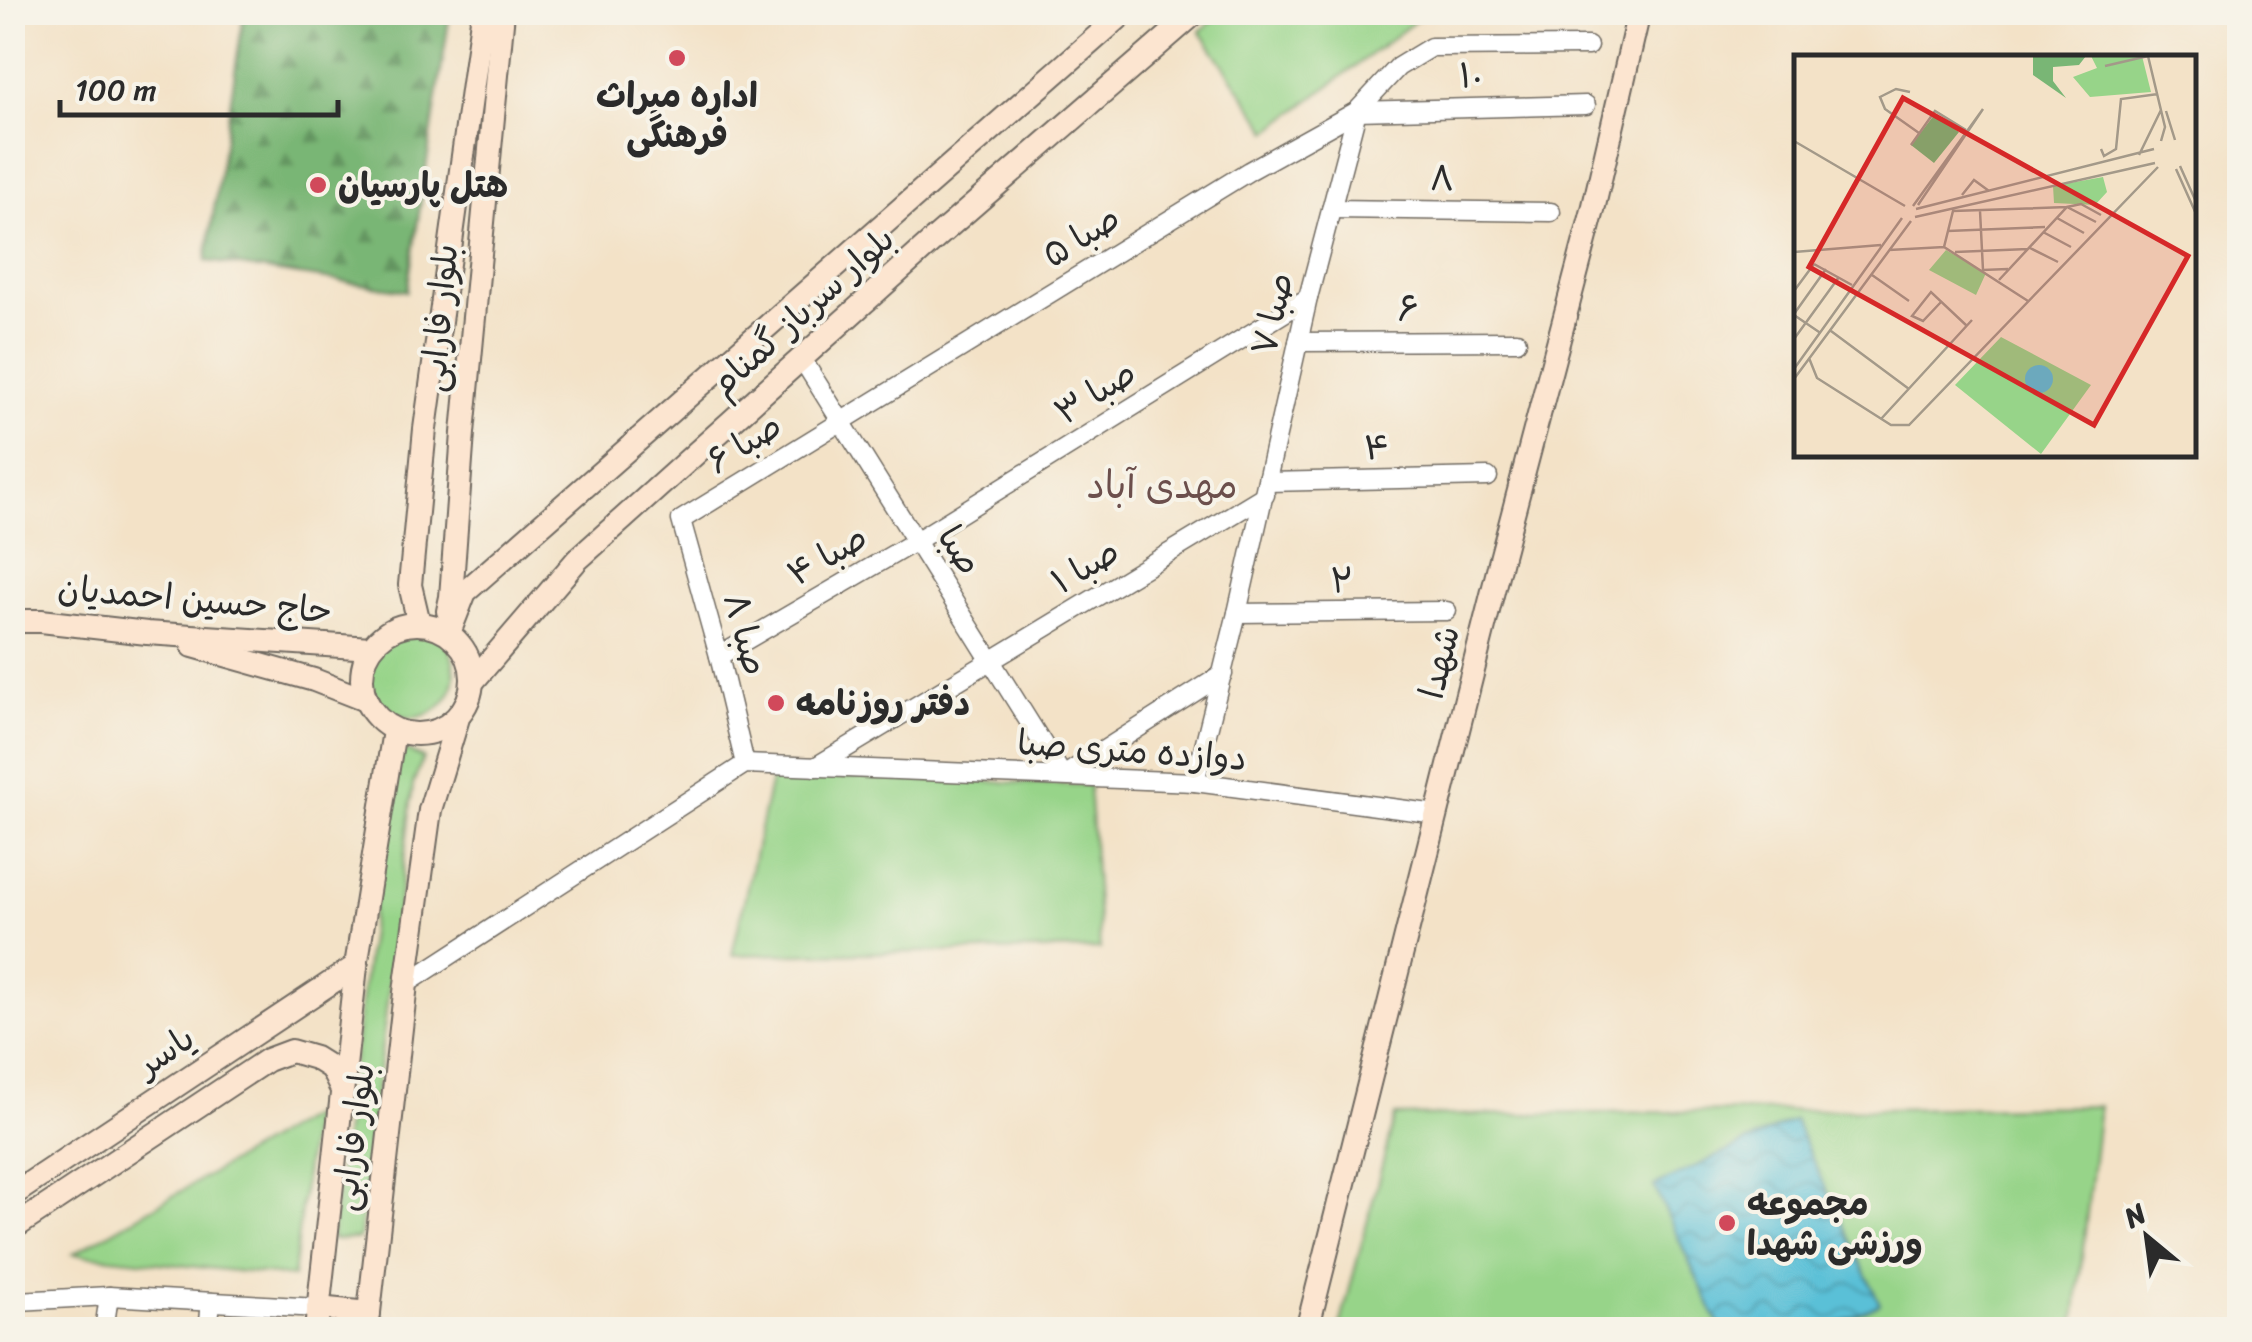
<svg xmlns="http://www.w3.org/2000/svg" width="2252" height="1342" font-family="Sriracha,'Playpen Sans Arabic',sans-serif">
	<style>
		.green { fill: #97d489; stroke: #61805a; stroke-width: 2.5 }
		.forest { fill: url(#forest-firs); stroke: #527050; stroke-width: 2.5 }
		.water { fill: url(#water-waves); stroke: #427681; stroke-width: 2.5 }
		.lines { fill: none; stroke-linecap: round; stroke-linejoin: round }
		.street-casing { stroke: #716b62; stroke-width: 21 }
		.secondary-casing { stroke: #716b62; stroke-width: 26 }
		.street { stroke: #fff; stroke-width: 18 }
		.secondary { stroke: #fce5d0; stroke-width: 22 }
		.poi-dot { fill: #d1495b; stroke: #f7f3e8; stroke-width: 4 }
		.labels { text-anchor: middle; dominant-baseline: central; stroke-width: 8; stroke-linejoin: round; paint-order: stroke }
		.street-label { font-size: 35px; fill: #2b2b2b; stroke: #f7f3e8 }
		.poi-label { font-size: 35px; font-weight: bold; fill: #2b2b2b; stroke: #f7f3e8; text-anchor: start }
		.neighbourhood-label { font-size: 38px; fill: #6c4f4c; stroke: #f7f3e8 }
		.inset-road { fill: none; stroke: #a39989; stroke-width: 2.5 }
		.view { fill: #d62828; fill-opacity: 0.15; stroke: #d62828; stroke-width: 5 }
		.inset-edge { fill: none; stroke: #2b2b2b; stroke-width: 5 }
	</style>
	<defs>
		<pattern id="forest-firs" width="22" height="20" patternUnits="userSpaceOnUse" patternTransform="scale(2.5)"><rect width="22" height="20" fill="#79b675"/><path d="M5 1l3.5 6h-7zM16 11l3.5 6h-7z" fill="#639460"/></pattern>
		<pattern id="water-waves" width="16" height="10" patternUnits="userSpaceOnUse" patternTransform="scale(2.5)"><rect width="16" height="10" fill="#5ac0d7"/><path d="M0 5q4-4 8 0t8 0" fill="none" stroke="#4b9caf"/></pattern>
	</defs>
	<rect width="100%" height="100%" fill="#f7f3e8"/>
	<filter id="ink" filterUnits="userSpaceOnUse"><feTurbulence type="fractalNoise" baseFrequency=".01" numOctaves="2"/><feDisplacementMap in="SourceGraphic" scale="20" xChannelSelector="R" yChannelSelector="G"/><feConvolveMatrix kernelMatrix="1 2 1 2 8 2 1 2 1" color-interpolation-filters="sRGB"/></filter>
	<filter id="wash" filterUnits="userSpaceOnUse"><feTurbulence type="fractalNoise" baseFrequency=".0048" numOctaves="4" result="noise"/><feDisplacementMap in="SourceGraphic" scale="40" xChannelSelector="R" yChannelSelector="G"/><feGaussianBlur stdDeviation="2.25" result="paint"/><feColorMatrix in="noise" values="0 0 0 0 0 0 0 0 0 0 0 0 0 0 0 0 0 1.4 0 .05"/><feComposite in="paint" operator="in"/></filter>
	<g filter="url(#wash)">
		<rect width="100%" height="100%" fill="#f3e2c7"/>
		<g class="green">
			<path d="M1224,12H1426V13L1269,131L1200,31Z"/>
			<path d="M425,627C441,635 449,642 453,661C466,717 392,739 372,692C364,674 369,646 387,636C398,629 412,628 425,627Z"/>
			<path d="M399,747L423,758L413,784L359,1239H331L389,781Z"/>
			<path d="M772,775L1089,785L1100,949L732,955Z"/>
			<path d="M2099,1106L2074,1329L1339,1330L1395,1116Z"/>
			<path d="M312,1115L293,1277L73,1254Z"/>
		</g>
		<path class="forest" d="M244,13H396L449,20L407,291L206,261Z"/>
		<path class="water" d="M1794,1120L1880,1304L1826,1329H1721L1654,1186Z"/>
	</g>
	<g filter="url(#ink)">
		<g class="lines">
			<defs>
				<g id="street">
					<path d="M1331,209L1551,212"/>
					<path d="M1298,342L1517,341"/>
					<path d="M802,359L1063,776L1223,674"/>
					<path d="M1267,482L1488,477"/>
					<path d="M1237,613L1447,611"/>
					<path d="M719,656L916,541L1308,298"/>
					<path d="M745,764L719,656L681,520L1249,171L1357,111L1586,105"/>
					<path d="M815,767L1265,495"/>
					<path d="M1195,782L1237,613L1308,298L1357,111L1398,67L1431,47L1588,46"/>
					<path d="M406,984L745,764L1195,782L1437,814"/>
					<path d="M14,1330L18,1301L109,1296L318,1308"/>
					<path d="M104,1330L109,1296"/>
					<path d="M208,1330L211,1302"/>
				</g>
				<g id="secondary">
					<path d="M448,611L451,597L463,433L503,12"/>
					<path d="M12,621H41L147,633L371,648"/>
					<path d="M419,623L410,585L425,429L483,12"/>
					<circle cx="417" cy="679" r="55"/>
					<path d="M449,633L465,592L1125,12"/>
					<path d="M193,646L314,680L365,700"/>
					<path d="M474,680L577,560L938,236L1196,12"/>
					<path d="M12,1195L356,966"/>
					<path d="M12,1229L267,1060L291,1051L315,1058L331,1068L342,1090"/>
					<path d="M318,1308L369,1313"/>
					<path d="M316,1330L356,966L394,731"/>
					<path d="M367,1330L406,984L430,810L458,718"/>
					<path d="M1307,1330L1501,559L1593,210L1639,12"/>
				</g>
			</defs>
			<use href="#street" class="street-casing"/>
			<use href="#secondary" class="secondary-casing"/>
			<use href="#street" class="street"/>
			<use href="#secondary" class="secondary"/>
		</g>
	</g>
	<g class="poi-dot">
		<circle cx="677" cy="58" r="10"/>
		<circle cx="318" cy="185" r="10"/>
		<circle cx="776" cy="703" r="10"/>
		<circle cx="1727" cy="1223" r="10"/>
	</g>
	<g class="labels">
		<g class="street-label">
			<text transform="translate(1471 75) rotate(-1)">۱۰</text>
			<text transform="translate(1442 178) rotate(1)">۸</text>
			<text transform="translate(1081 236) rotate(-32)">صبا ۵</text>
			<text x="1408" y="309">۶</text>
			<text transform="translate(802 311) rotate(-42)">بلوار سرباز گمنام</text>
			<text transform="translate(1272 314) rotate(-77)">صبا ۷</text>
			<text transform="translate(439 318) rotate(-85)">بلوار فارابی</text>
			<text transform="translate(1095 392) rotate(-32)">صبا ۳</text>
			<text transform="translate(744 443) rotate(-32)">صبا ۶</text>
			<text transform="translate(1377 447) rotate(-1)">۴</text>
			<text transform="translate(960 550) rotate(58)">صبا</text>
			<text transform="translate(827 555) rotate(-30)">صبا ۴</text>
			<text transform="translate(1085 566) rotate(-31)">صبا ۱</text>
			<text transform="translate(1342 580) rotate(-1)">۲</text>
			<text transform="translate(195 599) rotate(5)">حاج حسین احمدیان</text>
			<text transform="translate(746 634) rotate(75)">صبا ۸</text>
			<text transform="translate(1439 662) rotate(-76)">شهدا</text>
			<text transform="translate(1132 750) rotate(4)">دوازده متری صبا</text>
			<text transform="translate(165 1051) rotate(-34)">یاسر</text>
			<text transform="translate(353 1137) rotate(-83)">بلوار فارابی</text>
		</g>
		<g class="poi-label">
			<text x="677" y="95" text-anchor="middle">اداره میراث<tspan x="677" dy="40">فرهنگی</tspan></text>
			<text x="338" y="185">هتل پارسیان</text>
			<text x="796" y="703">دفتر روزنامه</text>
			<text x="1747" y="1203">مجموعه<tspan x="1747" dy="40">ورزشی شهدا</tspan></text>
		</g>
		<g class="neighbourhood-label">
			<text x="1162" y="485">مهدی آباد</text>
		</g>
	</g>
	<g transform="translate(1794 55)">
		<rect width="402" height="402" fill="#f3e2c7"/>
		<path d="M309,122L313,137L301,150L260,148L259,131ZM152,195L192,218L182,240L135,215ZM207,282L297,330L247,399L161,330Z" fill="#97d489"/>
		<path d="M239,1H292L285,10L259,12V26L272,43L239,20ZM141,59L165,77L140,108L117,90Z" fill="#79b675"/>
		<path d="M297,1H348L357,37L296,42L279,22L303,13Z" fill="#97d489"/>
		<path d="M231 324a14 14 0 1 1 28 0a14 14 0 1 1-28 0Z" fill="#5ac0d7"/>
		<path class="inset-road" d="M354,1L371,72L367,86M311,11L354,1M116,37L102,34L86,42L91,54L125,78M372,56L381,85M0,86L111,151M117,90L141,56L172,75M307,94L310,101L322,94L327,44L364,39M345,100L367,55M386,111L403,149M382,114L403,161M168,140L180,125L195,136M119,151L189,54L124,150M122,154L360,94M186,156L189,215L214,214M121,162L361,108M263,163L290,178M154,176L251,172M249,177L277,192M150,192L159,156L273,152L302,167M236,193L264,207M95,195L150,192L234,246M0,197L87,190M161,197L234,194M20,209L58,230M78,220L115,246M205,225L273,152L287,149L307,160M0,236L20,209M147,247L129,266L118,261L137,237L173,271M0,259L32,214M0,260L25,277M37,276L115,334M0,284L45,222M15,303L23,323L97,370H115L364,112M0,314L108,163M0,324L117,166M87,364L178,265"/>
		<path class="view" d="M109,43L394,201L300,370L15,212Z"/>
		<rect width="402" height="402" class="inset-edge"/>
	</g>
	<rect width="2252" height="1342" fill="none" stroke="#f7f3e8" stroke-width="50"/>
	<g transform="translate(2147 1237) rotate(331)" stroke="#f7f3e8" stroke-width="8" paint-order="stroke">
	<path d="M0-8L18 38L0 25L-18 38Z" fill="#2b2b2b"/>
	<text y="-15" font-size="28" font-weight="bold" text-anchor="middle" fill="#2b2b2b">N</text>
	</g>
	<path d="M60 100v15h278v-15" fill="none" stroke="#2b2b2b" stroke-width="5"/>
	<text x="75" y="100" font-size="30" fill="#2b2b2b" stroke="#f7f3e8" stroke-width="8" paint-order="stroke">100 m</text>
</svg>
